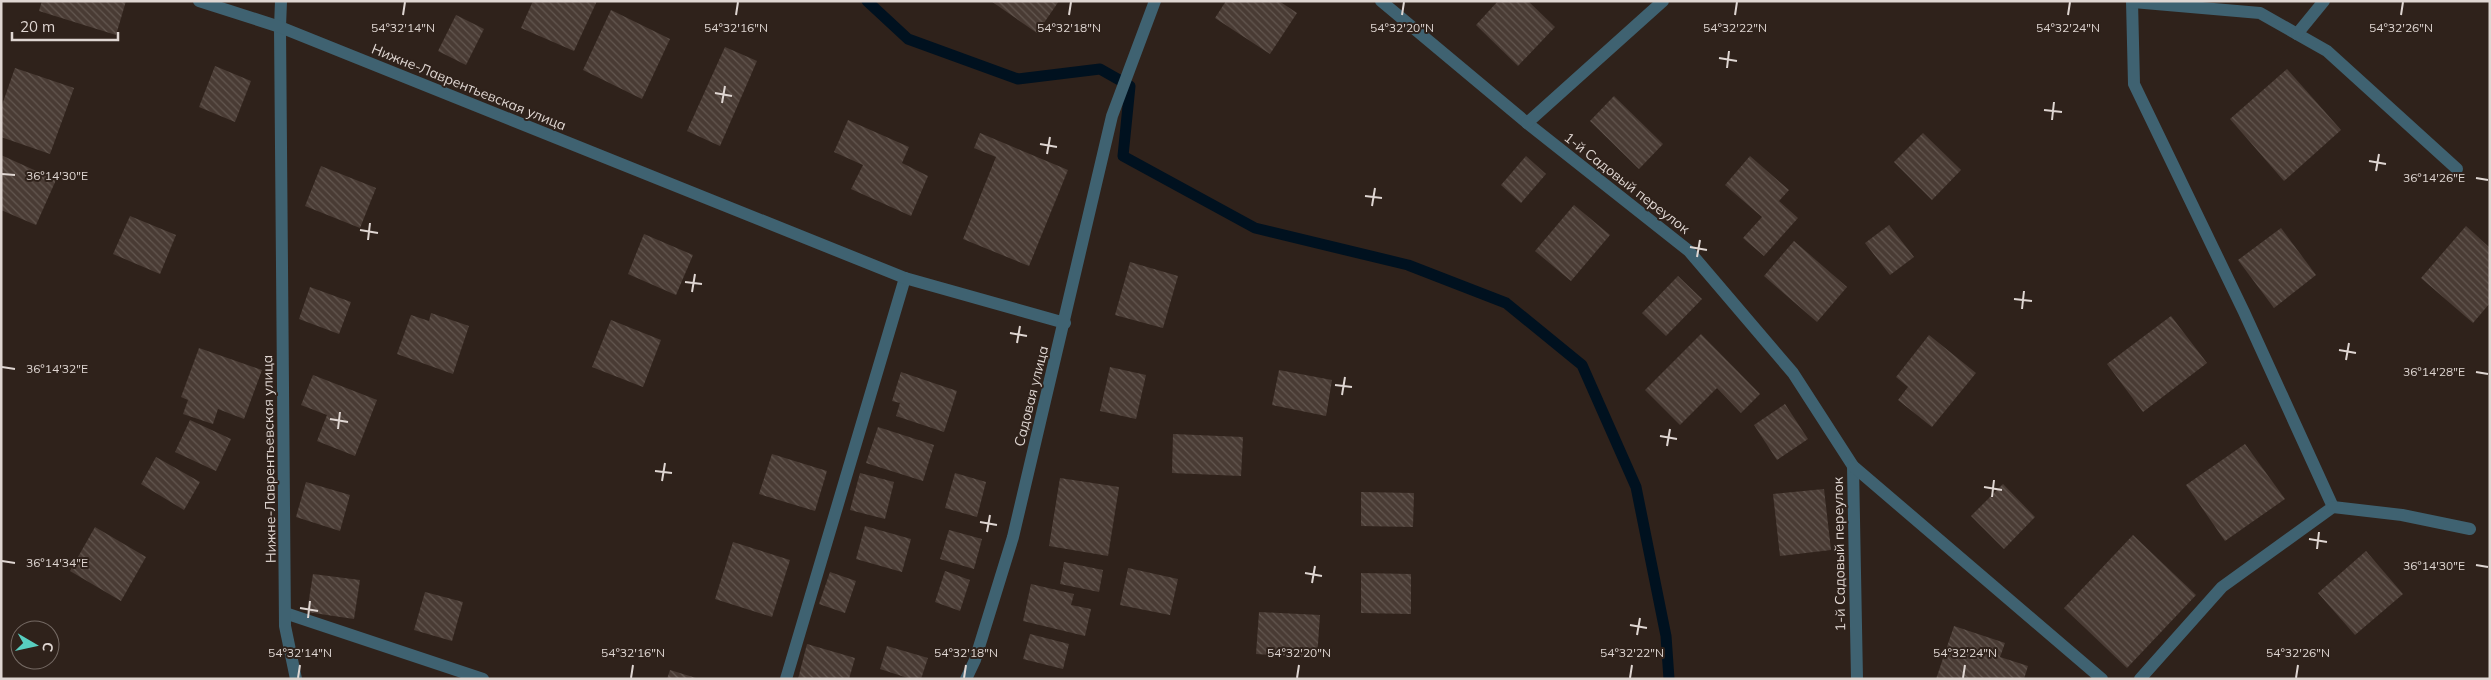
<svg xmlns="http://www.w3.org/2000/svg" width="2491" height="680" font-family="Mulish,sans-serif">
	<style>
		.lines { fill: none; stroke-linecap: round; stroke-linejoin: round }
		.stream { stroke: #00111f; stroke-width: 11 }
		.building { fill: url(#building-back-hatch) }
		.service { stroke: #3f6271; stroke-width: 12 }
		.minor { stroke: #3f6271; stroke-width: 12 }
		.tertiary { stroke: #3f6271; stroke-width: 12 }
		.ticks { fill: none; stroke: #dfd6d2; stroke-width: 2 }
		.labels { text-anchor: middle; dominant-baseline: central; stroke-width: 4; stroke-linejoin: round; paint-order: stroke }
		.street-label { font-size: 14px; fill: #dfd6d2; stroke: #2f221b }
		.ticks-label { font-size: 12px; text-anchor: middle; fill: #dfd6d2; stroke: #2f221b; stroke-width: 4; stroke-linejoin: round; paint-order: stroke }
	</style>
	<defs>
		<pattern id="building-back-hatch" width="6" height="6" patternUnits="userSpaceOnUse" patternTransform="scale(1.25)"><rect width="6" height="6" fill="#493b34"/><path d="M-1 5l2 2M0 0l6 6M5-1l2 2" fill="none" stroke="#635750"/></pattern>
	</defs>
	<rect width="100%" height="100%" fill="#2f221b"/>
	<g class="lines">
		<path class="stream" d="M867,1L908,39L1018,79L1100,69L1130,86L1123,156L1255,228L1408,265L1506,303L1582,365L1636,487L1666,636L1669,679"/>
	</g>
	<g class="building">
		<path d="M42,1H126L116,35L39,11Z"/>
		<path d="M533,1H597L574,51L521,28Z"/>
		<path d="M991,1H1059L1037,33Z"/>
		<path d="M1226,1H1279L1297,13L1270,54L1215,18Z"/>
		<path d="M1498,1H1528L1555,27L1518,66L1476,25Z"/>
		<path d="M611,10L670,39L642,99L583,70Z"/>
		<path d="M456,15L484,29L466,65L438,51Z"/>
		<path d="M725,47L757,61L720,146L687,131Z"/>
		<path d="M215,66L251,81L235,122L199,107Z"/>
		<path d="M15,68L74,88L50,154L1,137V108Z"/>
		<path d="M2287,69L2341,130L2284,181L2230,119Z"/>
		<path d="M1614,96L1663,144L1639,169L1590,121Z"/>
		<path d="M848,120L909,147L902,163L928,176L911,216L851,189L863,165L834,152Z"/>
		<path d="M980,133L1068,170L1029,266L963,239L996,157L974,148Z"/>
		<path d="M1923,133L1961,170L1932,200L1894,162Z"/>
		<path d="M1,155L56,180L36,225L1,210Z"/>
		<path d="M1526,156L1546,174L1521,203L1501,185Z"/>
		<path d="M1750,156L1789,190L1779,201L1798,218L1764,256L1743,238L1762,217L1725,185Z"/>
		<path d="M321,166L376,188L360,228L305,206Z"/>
		<path d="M1574,205L1610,235L1571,281L1535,251Z"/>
		<path d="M130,216L176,235L160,274L113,254Z"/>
		<path d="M1889,225L1914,257L1890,275L1865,243Z"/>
		<path d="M2466,226L2490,248V303L2473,323L2421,278Z"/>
		<path d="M2281,228L2316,275L2274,308L2238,260Z"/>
		<path d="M644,234L693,255L676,295L628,274Z"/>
		<path d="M1794,241L1847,287L1817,322L1764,276Z"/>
		<path d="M1130,262L1178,276L1163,328L1115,315Z"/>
		<path d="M1678,276L1702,299L1666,336L1642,313Z"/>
		<path d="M310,287L351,302L339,334L299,319Z"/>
		<path d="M431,313L469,326L453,374L397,354L411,315L429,321Z"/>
		<path d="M2171,316L2207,363L2143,412L2107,364Z"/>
		<path d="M611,320L661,340L643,387L592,367Z"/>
		<path d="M1701,334L1760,394L1741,413L1717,388L1680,425L1645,390Z"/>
		<path d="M1929,335L1976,373L1932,427L1898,400L1908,387L1896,377Z"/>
		<path d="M199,348L262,370L244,419L218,409L213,424L183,414L188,400L181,397Z"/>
		<path d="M1110,367L1146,375L1136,419L1100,411Z"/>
		<path d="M1279,370L1332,380L1326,416L1272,405Z"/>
		<path d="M901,372L957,391L944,432L896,416L900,403L892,401Z"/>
		<path d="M313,375L377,400L355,456L317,441L327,415L301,405Z"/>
		<path d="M1785,404L1808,439L1777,460L1754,425Z"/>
		<path d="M190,420L231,439L216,471L175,452Z"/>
		<path d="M878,427L934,445L923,481L866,463Z"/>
		<path d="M1173,434L1243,437L1241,476L1172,473Z"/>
		<path d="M2245,444L2285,499L2225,541L2186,485Z"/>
		<path d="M772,454L827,471L815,511L759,494Z"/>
		<path d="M156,457L200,482L184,510L141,484Z"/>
		<path d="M860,473L894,482L885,519L850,510Z"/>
		<path d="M955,473L986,482L977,517L945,508Z"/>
		<path d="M1060,478L1119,487L1108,556L1049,546Z"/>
		<path d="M306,482L350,495L340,531L296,517Z"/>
		<path d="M2003,484L2035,517L2004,549L1971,516Z"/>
		<path d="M1824,489L1831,550L1780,556L1773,494Z"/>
		<path d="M1361,492L1414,493L1413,527L1361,526Z"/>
		<path d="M865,526L911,539L902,572L856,559Z"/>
		<path d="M95,527L146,557L121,601L70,571Z"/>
		<path d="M949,530L982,539L974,569L940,559Z"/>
		<path d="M2133,535L2196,595L2127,668L2064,608Z"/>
		<path d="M733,542L790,560L772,617L715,599Z"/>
		<path d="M2366,551L2403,594L2355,635L2318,593Z"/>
		<path d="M1064,562L1103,570L1099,592L1060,584Z"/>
		<path d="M1128,568L1178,579L1170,615L1120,605Z"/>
		<path d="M945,571L970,580L960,611L935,602Z"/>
		<path d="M830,572L856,581L845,613L819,604Z"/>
		<path d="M1361,573L1411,574V614L1361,613Z"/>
		<path d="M313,574L360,580L354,619L307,612Z"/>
		<path d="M1031,584L1074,594L1071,605L1091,609L1085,636L1023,621Z"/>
		<path d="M425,592L463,602L452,641L414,630Z"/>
		<path d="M1259,612L1320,615L1317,658L1256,654Z"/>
		<path d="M1954,626L2005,643L2000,657L2028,666L2024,679H1936Z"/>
		<path d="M1030,634L1069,644L1063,669L1023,659Z"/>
		<path d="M807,644L855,658L849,679H798Z"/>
		<path d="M887,646L928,658L921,679H911L880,669Z"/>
		<path d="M670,670L696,678V679H667Z"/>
	</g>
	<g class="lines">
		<g class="service">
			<path d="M2132,1L2134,84L2244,312L2333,507L2222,587L2140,679"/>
			<path d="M2133,2L2260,13L2327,51L2457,169"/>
			<path d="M280,27L281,1"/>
			<path d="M2297,34L2324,1"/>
			<path d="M2333,507L2402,515L2470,529"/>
			<path d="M285,613L483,679"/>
			<path d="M786,679L905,278"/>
		</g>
		<g class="minor">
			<path d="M1381,1L1527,123L1689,251L1793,373L1853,466L1857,679"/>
			<path d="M280,27L285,626L296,679"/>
			<path d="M1527,123L1663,1"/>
			<path d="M1853,466L2102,679"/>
		</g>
		<g class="tertiary">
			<path d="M199,1L280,27L905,278L1065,323"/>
			<path d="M966,679L975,660L1013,537L1112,116L1155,1"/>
		</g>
	</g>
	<path class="ticks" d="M403,15L405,2M736,15L738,2M1069,15L1071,2M1402,15L1404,2M1735,15L1737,2M2068,15L2070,2M2401,15L2403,2M1719,58L1737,61M1727,68L1729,51M715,93L732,96M722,103L725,86M2044,110L2062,112M2052,120L2054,102M1040,144L1057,147M1047,154L1050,137M2369,161L2386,164M2376,171L2379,154M2,174L15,175M2476,178L2488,180M1365,196L1382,198M1372,206L1375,188M360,230L378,233M368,240L370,223M1690,247L1707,250M1697,257L1700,240M685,282L702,284M692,292L695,274M2014,299L2032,301M2022,309L2024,291M1010,333L1027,336M1017,343L1020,326M2339,350L2356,353M2346,360L2349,343M2,367L15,369M2476,372L2488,374M1335,385L1352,387M1342,395L1345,377M330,419L348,422M338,429L340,412M1660,436L1677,439M1667,446L1670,429M655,471L672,473M662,481L665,463M1984,487L2002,490M1992,497L1994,480M980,522L997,525M987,532L990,515M2309,539L2327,542M2317,549L2319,532M2,561L15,563M2476,565L2488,567M1305,573L1322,576M1312,583L1315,566M300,608L318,611M308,618L310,601M1630,625L1647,628M1637,635L1640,618M298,678L300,665M631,678L633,665M964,678L966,665M1297,678L1299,665M1630,678L1632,665M1963,678L1965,665M2296,678L2298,665"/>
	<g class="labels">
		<g class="street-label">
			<text transform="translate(469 87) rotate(22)">Нижне-Лаврентьевская улица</text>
			<text transform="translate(1627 183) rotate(38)">1-й Садовый переулок</text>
			<text transform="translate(1031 396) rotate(-76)">Садовая улица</text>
			<text transform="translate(269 459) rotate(-91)">Нижне-Лаврентьевская улица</text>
			<text transform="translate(1839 554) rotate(-91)">1-й Садовый переулок</text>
		</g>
	</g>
	<g class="ticks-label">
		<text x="403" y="32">54°32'14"N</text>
		<text x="736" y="32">54°32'16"N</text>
		<text x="1069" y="32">54°32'18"N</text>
		<text x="2401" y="32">54°32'26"N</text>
		<text x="1402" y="32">54°32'20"N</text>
		<text x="1735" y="32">54°32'22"N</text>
		<text x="2068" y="32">54°32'24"N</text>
		<text x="57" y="180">36°14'30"E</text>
		<text x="2434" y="182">36°14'26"E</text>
		<text x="57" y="373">36°14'32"E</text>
		<text x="2434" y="376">36°14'28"E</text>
		<text x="57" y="567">36°14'34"E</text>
		<text x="2434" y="570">36°14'30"E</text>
		<text x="300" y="657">54°32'14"N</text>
		<text x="633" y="657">54°32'16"N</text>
		<text x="966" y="657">54°32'18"N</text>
		<text x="1299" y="657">54°32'20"N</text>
		<text x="1632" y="657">54°32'22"N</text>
		<text x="1965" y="657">54°32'24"N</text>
		<text x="2298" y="657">54°32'26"N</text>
	</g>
	<rect width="2491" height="680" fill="none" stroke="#dfd6d2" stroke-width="5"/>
	<g transform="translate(35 645) rotate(99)"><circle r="24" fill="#2f221b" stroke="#756a64"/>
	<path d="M0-4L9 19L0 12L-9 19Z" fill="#58cec0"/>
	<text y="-8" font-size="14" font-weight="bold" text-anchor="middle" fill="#dfd6d2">С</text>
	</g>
	<path d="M12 32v8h106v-8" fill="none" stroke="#dfd6d2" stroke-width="2.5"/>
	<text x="20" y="32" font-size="15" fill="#dfd6d2" stroke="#2f221b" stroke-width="4" paint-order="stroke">20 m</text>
</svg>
